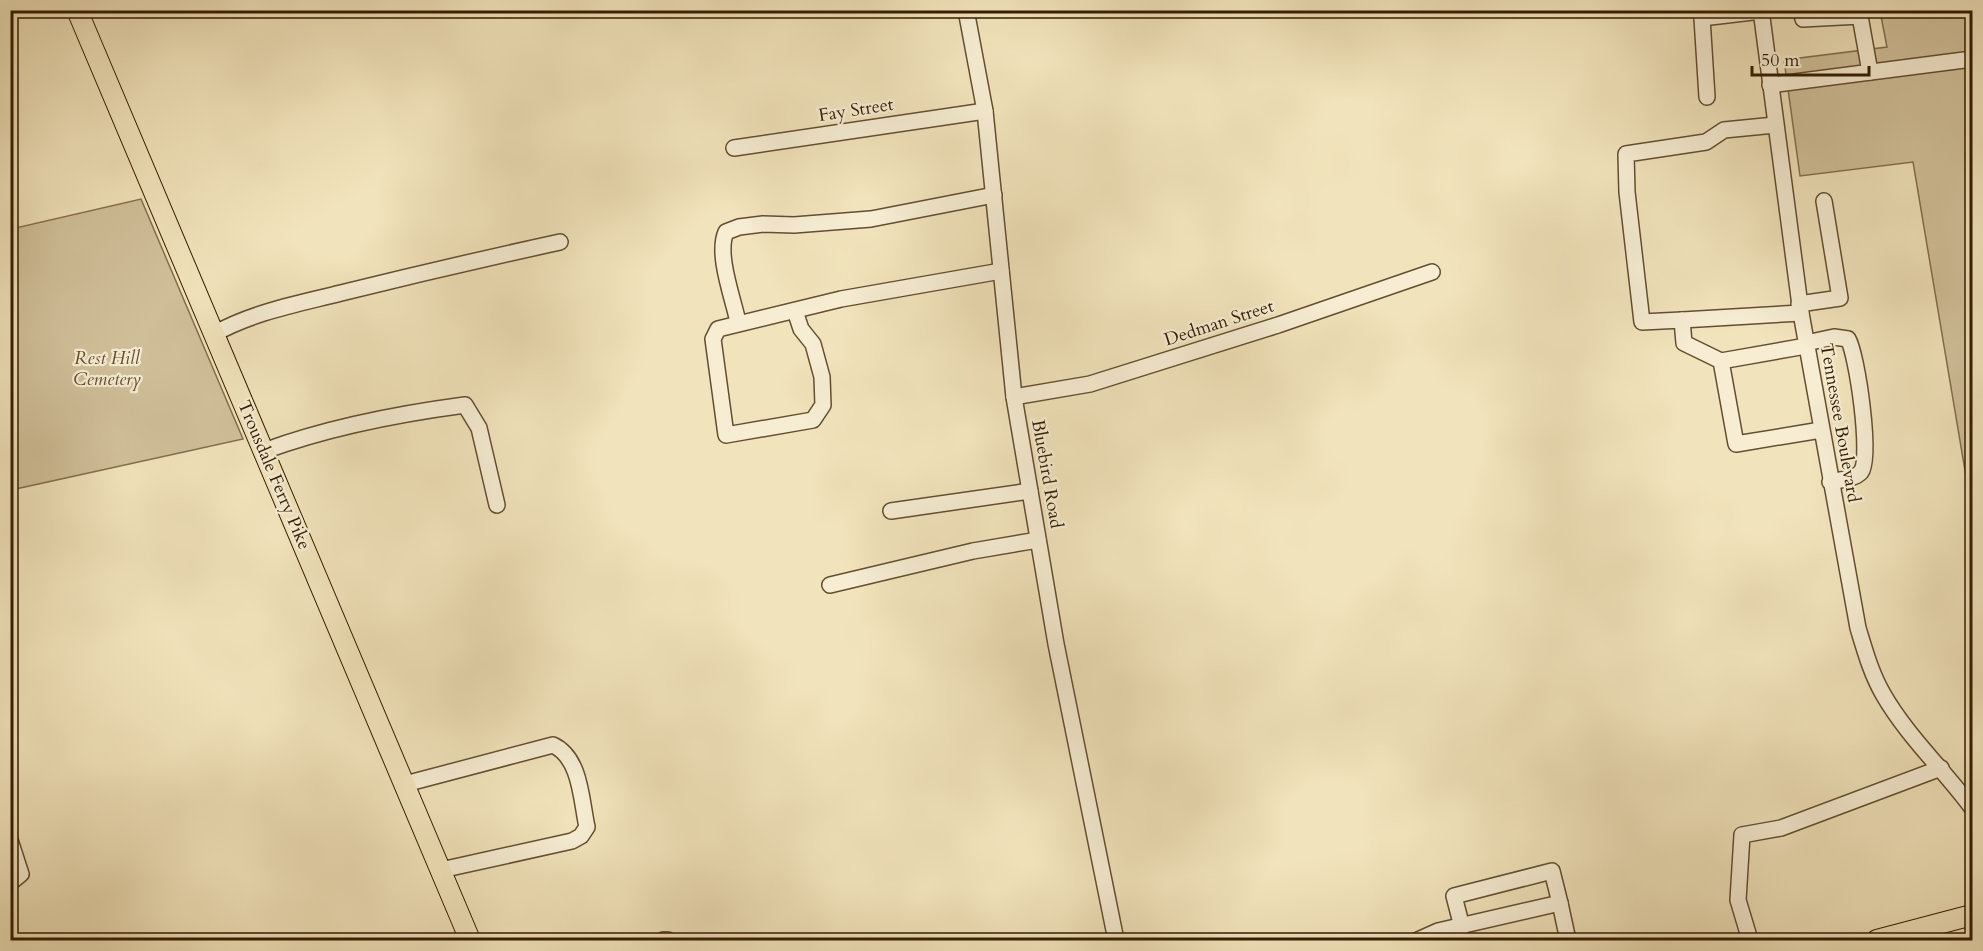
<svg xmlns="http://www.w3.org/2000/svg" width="1983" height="951" font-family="Cardo,serif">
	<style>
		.green { fill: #d1c19b; stroke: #836f4e; stroke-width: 1.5 }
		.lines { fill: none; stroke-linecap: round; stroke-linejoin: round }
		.minor-casing { stroke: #644e30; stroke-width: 18 }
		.major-casing { stroke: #351d01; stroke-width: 22 }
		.minor { stroke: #f6edd3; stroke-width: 15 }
		.major { stroke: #f1e3bb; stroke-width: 20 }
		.labels { text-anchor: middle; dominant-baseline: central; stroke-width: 4.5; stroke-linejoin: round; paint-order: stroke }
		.street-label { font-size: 18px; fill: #351d01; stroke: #f6edd3 }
		.park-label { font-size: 18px; font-style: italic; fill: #644e2f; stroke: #f6edd3 }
	</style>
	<rect width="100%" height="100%" fill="#f1e3bb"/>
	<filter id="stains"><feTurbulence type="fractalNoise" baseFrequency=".00333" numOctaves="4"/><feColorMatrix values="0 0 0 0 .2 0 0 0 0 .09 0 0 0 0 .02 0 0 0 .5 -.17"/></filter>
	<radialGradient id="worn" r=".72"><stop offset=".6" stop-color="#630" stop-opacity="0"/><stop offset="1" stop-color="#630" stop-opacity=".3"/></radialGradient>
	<g class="green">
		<path d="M1880,11H1972V512L1913,162L1800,176L1784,60L1887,47Z"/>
		<path d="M141,199L243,439L11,490V229Z"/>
	</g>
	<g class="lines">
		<defs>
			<g id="minor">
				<path d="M966,10L985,111L1014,397L1056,644L1116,940"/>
				<path d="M1701,10L1702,18L1761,11"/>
				<path d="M1761,10L1801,313L1858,628C1865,651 1871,673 1883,694C1907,736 1944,770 1972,808"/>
				<path d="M1801,10L1803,19L1860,16L1870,72"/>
				<path d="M1702,18L1707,97"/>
				<path d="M1770,85L1972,59"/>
				<path d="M734,148L985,111"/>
				<path d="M1799,304L1840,298L1824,201"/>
				<path d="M795,311L801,329L813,344L822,377L823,405L813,420L726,435L713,339L718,329L841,299L1001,271"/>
				<path d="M1682,320L1801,313"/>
				<path d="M738,322C733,298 716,254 726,232L739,227L763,224L794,225L871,219L994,195"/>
				<path d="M214,334C253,312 298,304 341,293C414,275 487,258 560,242"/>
				<path d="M1806,343L1834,337L1848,339C1857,354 1872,458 1861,472C1855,479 1839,480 1830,482"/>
				<path d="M1806,346L1721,361L1736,444L1821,430"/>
				<path d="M1721,361L1684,343L1682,320L1642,322L1627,192L1626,154L1706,142L1724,130L1775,125"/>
				<path d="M1014,397L1090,384L1278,325L1432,272"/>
				<path d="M264,451C329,427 397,414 465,405L479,428L497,505"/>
				<path d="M891,511L1030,491"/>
				<path d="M830,585L973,551L1038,540"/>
				<path d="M405,784L553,745C581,758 581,800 587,827L581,836L572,841L441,870"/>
				<path d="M10,840L21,874L10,883"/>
				<path d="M1462,927L1454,896L1552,871L1560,903"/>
				<path d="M663,940H668"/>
				<path d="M1418,940L1438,931L1560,903L1568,940"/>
				<path d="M1750,940L1738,900L1742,835L1781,828L1941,768"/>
			</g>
			<g id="major">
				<path d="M77,10L470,940"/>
				<path d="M1877,940L1972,915"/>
			</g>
		</defs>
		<use href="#minor" class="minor-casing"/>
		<use href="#major" class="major-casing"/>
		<use href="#minor" class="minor"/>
		<use href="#major" class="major"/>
	</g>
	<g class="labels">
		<g class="street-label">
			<text transform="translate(856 110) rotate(-9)">Fay Street</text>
			<text transform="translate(1219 323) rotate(-18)">Dedman Street</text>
			<text transform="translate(1840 423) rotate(80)">Tennessee Boulevard</text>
			<text transform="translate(1047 474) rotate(80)">Bluebird Road</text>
			<text transform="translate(274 475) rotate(67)">Trousdale Ferry Pike</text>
		</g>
		<g class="park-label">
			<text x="107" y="358">Rest Hill<tspan x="107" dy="21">Cemetery</tspan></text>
		</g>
	</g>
	<rect width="1983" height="951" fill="none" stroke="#f1e3bb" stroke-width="36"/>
	<rect x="12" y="12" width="1959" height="927" fill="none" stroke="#351d01" stroke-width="3"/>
	<rect x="18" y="18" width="1947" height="915" fill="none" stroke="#351d01" stroke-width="1.5"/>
	<path d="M1752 66v9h117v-9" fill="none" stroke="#351d01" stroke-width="3"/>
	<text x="1761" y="66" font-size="18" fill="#351d01" stroke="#f6edd3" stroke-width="4.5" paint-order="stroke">50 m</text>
	<rect width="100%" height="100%" filter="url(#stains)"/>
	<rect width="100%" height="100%" fill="url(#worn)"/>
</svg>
